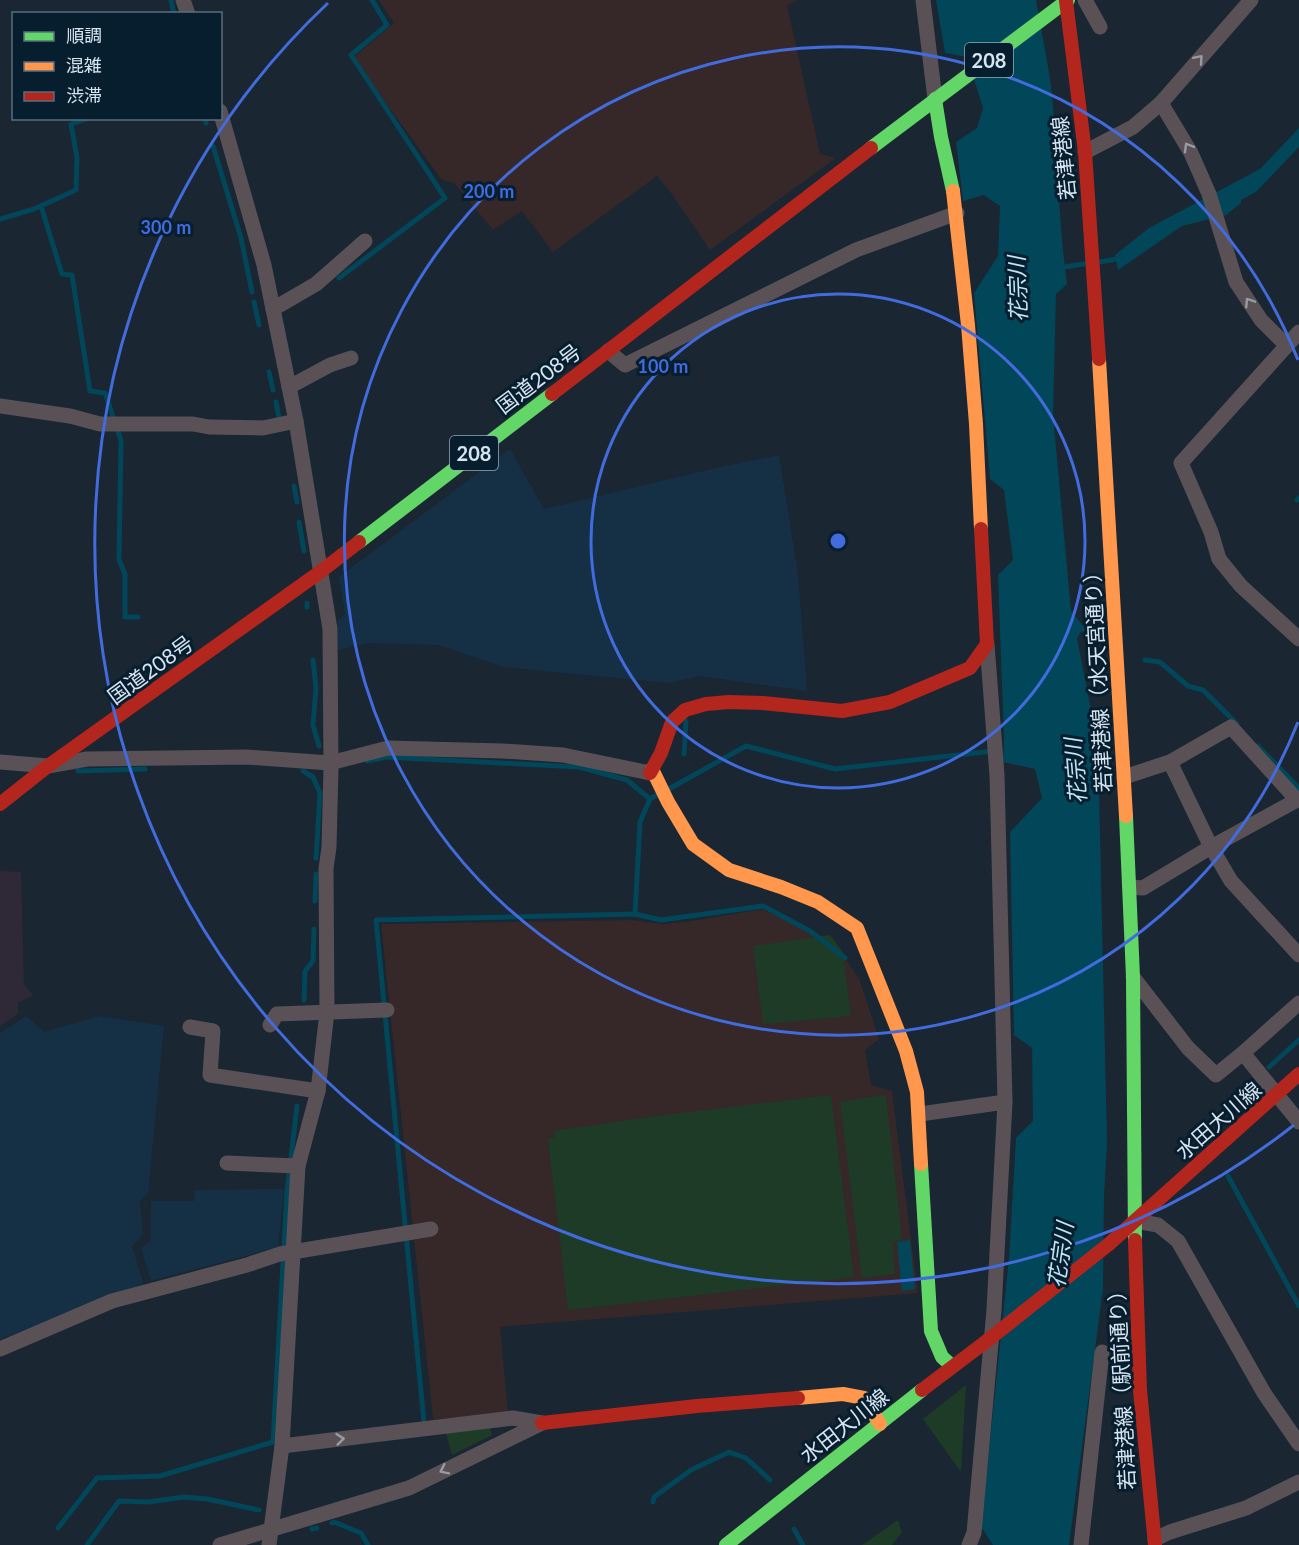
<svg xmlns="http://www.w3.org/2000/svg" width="1299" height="1545" font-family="Lato,'Noto Sans JP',sans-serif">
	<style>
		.built { fill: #153045 }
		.education { fill: #362728 }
		.medical { fill: #2f2837 }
		.green { fill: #1e3b27 }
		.water { fill: #024659 }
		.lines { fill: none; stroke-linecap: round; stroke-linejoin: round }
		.stream { stroke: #024659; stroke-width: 5 }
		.street { stroke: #595156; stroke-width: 15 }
		.fast { stroke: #63d668; stroke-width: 14 }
		.slow { stroke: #ff974d; stroke-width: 14 }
		.jam { stroke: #b3261e; stroke-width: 14 }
		.jam-bridge { stroke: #b3261e; stroke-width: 14 }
		.oneway { stroke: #989ba4 }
		.ring { fill: none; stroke: #426cdd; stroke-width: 3 }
		.labels { text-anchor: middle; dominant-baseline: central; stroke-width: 6; stroke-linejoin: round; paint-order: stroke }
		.shield { fill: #071e2f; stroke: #99a9b7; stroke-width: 1.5 }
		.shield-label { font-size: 20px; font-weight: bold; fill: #d7e5f1 }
		.street-label { font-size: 21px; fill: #d7e5f1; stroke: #071e2f }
		.water-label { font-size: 22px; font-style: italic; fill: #bee6f6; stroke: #071e2f }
		.centre { fill: #426cdd; stroke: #071e2f; stroke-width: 3 }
		.ring-label { font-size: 18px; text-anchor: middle; font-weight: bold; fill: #426cdd; stroke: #071e2f; stroke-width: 6; stroke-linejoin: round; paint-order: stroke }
	</style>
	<rect width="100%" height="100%" fill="#1a2631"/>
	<g class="built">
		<path d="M510,449L544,509L716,468L779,455L798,574L807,691L699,676L670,683L503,667L439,645L370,643L338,650V620L345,614L339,577Z"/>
		<path d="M26,1016L44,1032L100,1016L164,1026L148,1193L140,1201L143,1234L132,1246L144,1286L0,1339V1033Z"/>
		<path d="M284,1189L278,1247L151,1281L141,1248L151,1241V1201H194L195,1190Z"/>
	</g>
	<g class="education">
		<path d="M379,0H798L787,5L820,154L836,158L710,250L671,193L657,176L553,252L522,211L493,230L454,183L442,180L353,58L394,23Z"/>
		<path d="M757,910H764L810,931L845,958L859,978L879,1039L865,1050L871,1085L892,1091L918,1293L500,1327L508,1412L482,1417L433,1419L381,924L633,920L662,924L692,921Z"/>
	</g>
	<path class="medical" d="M0,871L21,872L24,985L33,995L18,1003V1014L0,1026Z"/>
	<g class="green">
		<path d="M830,935L843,952L851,1016L763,1024L753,946Z"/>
		<path d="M831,1095L854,1277L568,1310L548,1139L555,1137L554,1131L649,1117Z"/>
		<path d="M886,1095L902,1239L893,1242L895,1274L862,1278L840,1102Z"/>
		<path d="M966,1385L961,1472L923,1419Z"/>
		<path d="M490,1428L492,1435L452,1455L446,1433Z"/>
		<path d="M898,1520L902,1532L892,1545H862Z"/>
	</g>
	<g class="water">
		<path d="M936,0H1036C1041,29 1047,58 1051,86C1058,152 1058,219 1067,284L1056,294L1053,415L1071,611L1084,627L1077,638L1098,745L1107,1141L1104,1197L1103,1289L1069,1545H993L981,1527L1009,1258L1016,1138L1033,1121L1032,1048L1014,1035L1010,832L1042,798L1035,769L1003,762L1004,739L998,575L1013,560L1004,490L990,479L974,293L998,256L1000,206L984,195L963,201L956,142L977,128L983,108L967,57L945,53Z"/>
		<path d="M1299,128V147L1256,192L1241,200V203L1226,215L1182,226L1118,270L1115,255L1149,228L1260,169Z"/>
		<path d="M910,1240L915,1289L902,1291L897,1242Z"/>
	</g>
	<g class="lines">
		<g class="stream">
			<path d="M171,0L174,14"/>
			<path d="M205,118L206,123"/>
			<path d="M213,146L241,238L252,292"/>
			<path d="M41,206L62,274L72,275L90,391L105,393L121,440L119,560L125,574V617H138"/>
			<path d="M0,219L34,209L76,190L77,158L71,124L89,118"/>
			<path d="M1099,262L1117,259L1122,256"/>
			<path d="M1058,268L1090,263"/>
			<path d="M339,278L445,198L351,55L387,25L372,0"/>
			<path d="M254,302L259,325"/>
			<path d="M269,372L273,390"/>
			<path d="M276,402L280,424"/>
			<path d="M294,486L297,502"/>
			<path d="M1297,500L1299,498"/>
			<path d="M299,522L304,551"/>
			<path d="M307,603V607"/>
			<path d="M1076,630L1095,627"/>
			<path d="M313,660L316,688L313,725L319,746"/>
			<path d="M1145,660L1160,662L1188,686L1203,690L1237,724"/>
			<path d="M1258,746L1299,788"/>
			<path d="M684,754L686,721"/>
			<path d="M367,761L386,757L579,767L627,780L650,799"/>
			<path d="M78,771L145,769"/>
			<path d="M303,771L313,777L320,793L316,858"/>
			<path d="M667,790L746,746L835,769L993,751"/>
			<path d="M315,901L316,874"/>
			<path d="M635,914L640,822L650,799L659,794"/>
			<path d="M304,1000L305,971L313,961L314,929"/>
			<path d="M1269,1067L1299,1040"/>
			<path d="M1228,1176L1299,1306"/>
			<path d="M424,1423L376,920L635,914L661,920L763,906L810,931L845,958"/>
			<path d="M653,1502L654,1497L691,1470L729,1452L746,1458L770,1480"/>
			<path d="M332,1523L334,1522L361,1533L368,1545"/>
			<path d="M58,1528L97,1478L160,1476L273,1442L287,1192L297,1106"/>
			<path d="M312,1529L317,1528"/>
			<path d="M794,1529L803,1545"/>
			<path d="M87,1545L119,1501L148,1502L184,1497L207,1499L259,1510"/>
		</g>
		<g class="street">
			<path d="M183,0L188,14"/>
			<path d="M923,0L935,99"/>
			<path d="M1085,0L1100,27"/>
			<path d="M1161,103L1191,153L1209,194L1236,282L1261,320L1287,346"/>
			<path d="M220,111L264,265L296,421L330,629L331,768L329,847L326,869L327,1012L318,1091L298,1166L282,1446L269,1545"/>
			<path d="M1085,152L1133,127L1161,103L1251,0"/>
			<path d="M273,309L316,284L365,241"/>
			<path d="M1299,332L1181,463L1211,532L1219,559L1241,586L1299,639"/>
			<path d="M608,351L625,365L856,250L957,213"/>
			<path d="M289,387L330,365L351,358"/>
			<path d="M0,406L70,416L100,424H193L209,427L263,428L296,421"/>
			<path d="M0,762L48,766L87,759L247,757L330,763L388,748L503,751L563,755L650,773"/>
			<path d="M1170,762L1211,847L1231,881L1299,955"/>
			<path d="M1124,777L1170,762L1231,727L1297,800"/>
			<path d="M1130,887L1143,888L1211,847L1299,799"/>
			<path d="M1133,977L1188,1048L1216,1075L1243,1053L1299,1003"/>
			<path d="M270,1025L277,1014L387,1010"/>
			<path d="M190,1027L213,1031L210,1075L318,1091"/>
			<path d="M1243,1053L1299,1122"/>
			<path d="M920,1114L1005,1102"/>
			<path d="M227,1163L298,1166"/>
			<path d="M1135,1221L1158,1225L1178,1241L1264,1393L1299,1444"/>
			<path d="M0,1349L112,1301L247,1265L280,1254L431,1229"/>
			<path d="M282,1446L513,1418L542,1423"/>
			<path d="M1155,1539L1170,1532L1246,1508L1299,1482"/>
			<path d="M220,1545L409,1488L542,1423"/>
			<path d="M969,1545L974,1533L994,1310L1005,1102L997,775L987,644"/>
			<path d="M1081,1545L1102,1352"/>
		</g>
		<g class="fast">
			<path d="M935,99L941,137L953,191"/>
			<path d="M871,148L1068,0"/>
			<path d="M359,542L552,394"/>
			<path d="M1126,816L1133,977L1135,1240"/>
			<path d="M921,1164L931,1331L942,1357L952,1366"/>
			<path d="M726,1545L922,1390"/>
		</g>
		<g class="slow">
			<path d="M953,191L968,325L976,424L981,529"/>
			<path d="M1099,359L1126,816"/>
			<path d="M652,769L668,802L693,844L729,870L781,887L818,902L857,928L906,1051L917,1092L921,1164"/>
			<path d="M798,1398L843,1394L864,1398L880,1424"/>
		</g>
		<g class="jam">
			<path d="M1066,1L1085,152L1099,359"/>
			<path d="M552,394L871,148"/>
			<path d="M650,773L661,753L672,722L685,710L706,704L729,702L763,703L842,711L890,702L970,668L987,644L981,529"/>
			<path d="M0,804L48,766L320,572L359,542"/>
			<path d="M1135,1240L1140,1390L1155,1545"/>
			<path d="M1109,1244L1299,1074"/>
			<path d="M922,1390L988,1340"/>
			<path d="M542,1423L697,1406L798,1398"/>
		</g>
		<path class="jam-bridge" d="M988,1340L1109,1244"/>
	</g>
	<defs><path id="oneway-chevron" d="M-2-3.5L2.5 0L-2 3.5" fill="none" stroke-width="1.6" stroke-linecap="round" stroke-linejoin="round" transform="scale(1.5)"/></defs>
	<g class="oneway">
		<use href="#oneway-chevron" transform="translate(1199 59) rotate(-49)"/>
		<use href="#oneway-chevron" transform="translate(1188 147) rotate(-120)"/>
		<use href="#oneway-chevron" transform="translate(1249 302) rotate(-123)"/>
		<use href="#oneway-chevron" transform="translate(340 1439) rotate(-6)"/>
		<use href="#oneway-chevron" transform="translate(444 1470) rotate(154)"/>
	</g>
	<g class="ring">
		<circle cx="838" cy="541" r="247"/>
		<path d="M1298 722A494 494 0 1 1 1298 360"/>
		<path d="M1294 1125A741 741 0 0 1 328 3"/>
	</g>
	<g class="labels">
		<g class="shield">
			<rect x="965" y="43" width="48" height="34" rx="4.5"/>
			<rect x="450" y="436" width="48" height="34" rx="4.5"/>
		</g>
		<g class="shield-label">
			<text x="989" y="60">208</text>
			<text x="474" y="453">208</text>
		</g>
		<g class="street-label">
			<text transform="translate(1063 158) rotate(-96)">若津港線</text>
			<text transform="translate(538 378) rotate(-37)">国道208号</text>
			<text transform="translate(150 669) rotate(-36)">国道208号</text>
			<text transform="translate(1097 677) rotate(-93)">若津港線（水天宮通り）</text>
			<text transform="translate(1218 1120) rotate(-41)">水田大川線</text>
			<text transform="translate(1121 1385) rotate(-93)">若津港線（駅前通り）</text>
			<text transform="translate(844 1425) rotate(-38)">水田大川線</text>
		</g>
		<g class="water-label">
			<text transform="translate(1017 289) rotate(-92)">花宗川</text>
			<text transform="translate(1075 771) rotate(-95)">花宗川</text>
			<text transform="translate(1060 1255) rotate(-82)">花宗川</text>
		</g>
	</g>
	<circle cx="838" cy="541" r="9" class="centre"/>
	<g class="ring-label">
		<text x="489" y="198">200 m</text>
		<text x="166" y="234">300 m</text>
		<text x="663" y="373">100 m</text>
	</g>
	<rect x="12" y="12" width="210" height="108" fill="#071e2f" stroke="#5a6e7d" stroke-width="1.5"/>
	<rect x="24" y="32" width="30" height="9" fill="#63d668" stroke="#5a6e7d" stroke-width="1.5"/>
	<text x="66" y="42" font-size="18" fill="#d7e5f1">順調</text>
	<rect x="24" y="62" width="30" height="9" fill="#ff974d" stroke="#5a6e7d" stroke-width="1.5"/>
	<text x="66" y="72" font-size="18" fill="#d7e5f1">混雑</text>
	<rect x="24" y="92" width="30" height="9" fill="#b3261e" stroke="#5a6e7d" stroke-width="1.5"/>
	<text x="66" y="102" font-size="18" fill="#d7e5f1">渋滞</text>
</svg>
